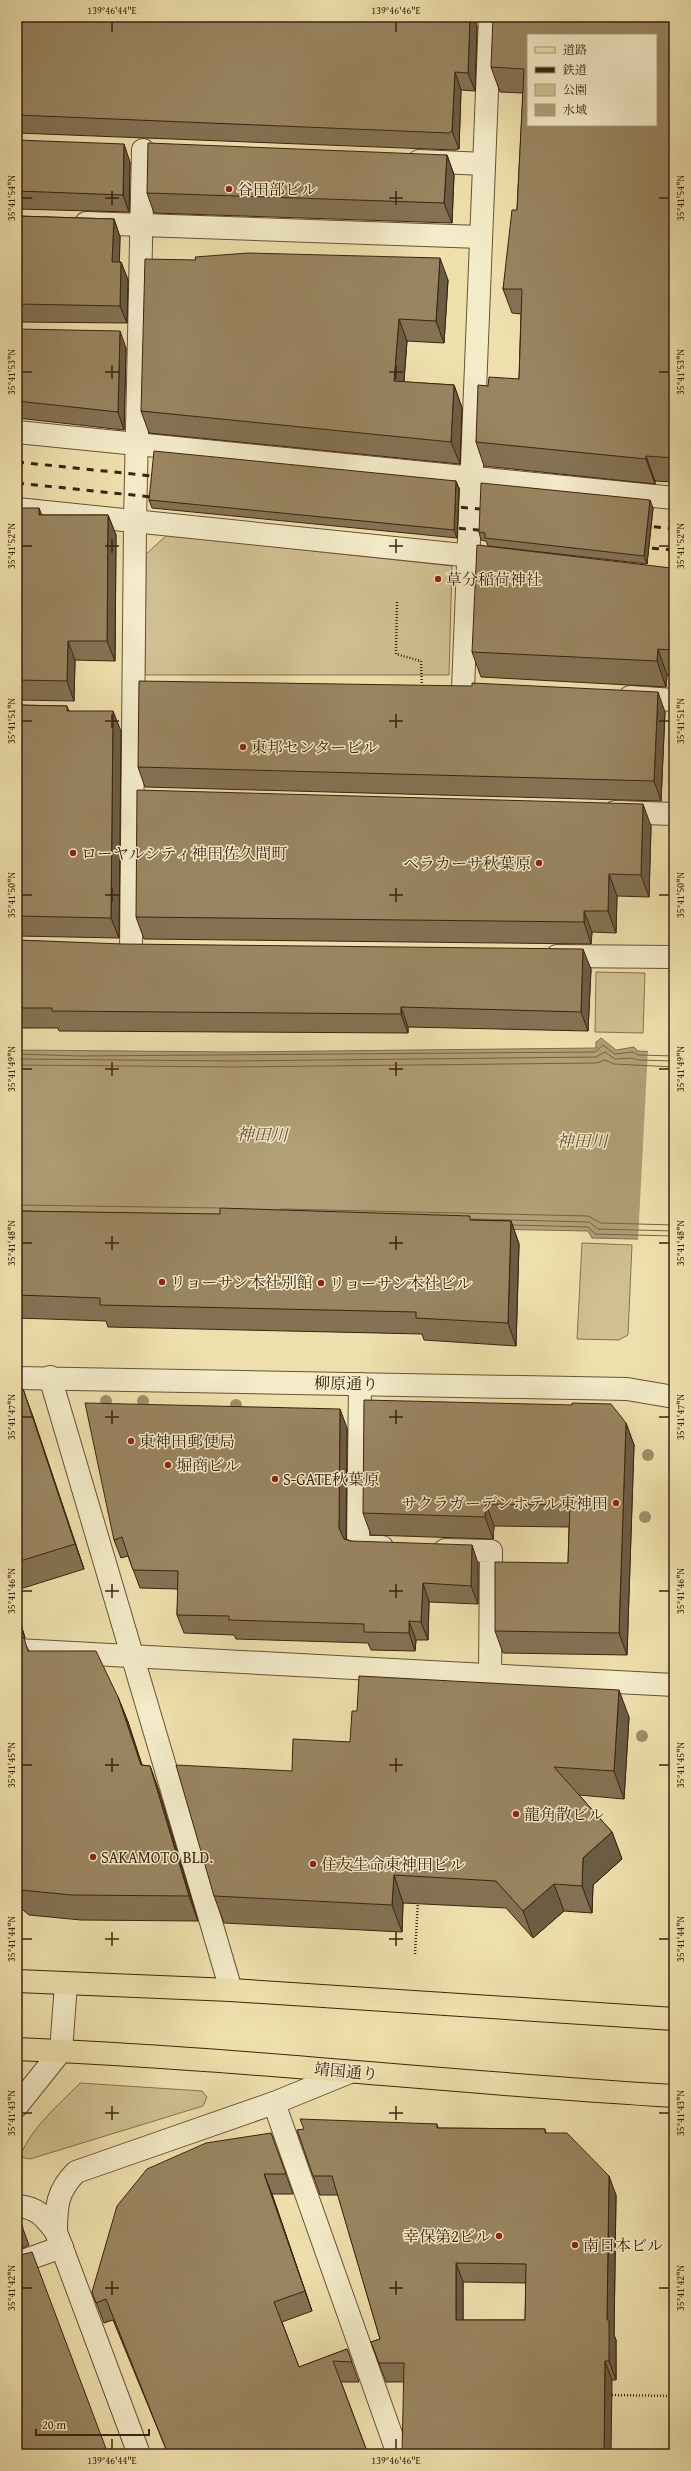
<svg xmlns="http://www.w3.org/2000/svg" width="691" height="2471" font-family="'Gentium Book Plus','Noto Serif JP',serif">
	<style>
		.green { fill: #d0c091; stroke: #867150 }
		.water { fill: #b19f77; stroke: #826d4e }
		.pier { fill: #eee0ac }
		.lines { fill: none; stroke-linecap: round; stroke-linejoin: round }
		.shore { stroke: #766044; stroke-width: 1 }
		.minor-casing { stroke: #685237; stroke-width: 24 }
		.major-casing { stroke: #3c2210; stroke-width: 24 }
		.path { stroke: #3c2210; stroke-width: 2.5; stroke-dasharray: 1 2; stroke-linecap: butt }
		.minor { stroke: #f4ebc9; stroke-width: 22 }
		.major { stroke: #eee0ac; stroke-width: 22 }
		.rail { stroke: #3c2210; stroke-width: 3; stroke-dasharray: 7 7; stroke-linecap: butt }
		.tree { fill: #a08e68 }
		.wall { fill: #847253; stroke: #3c2210; fill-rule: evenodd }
		.shaded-wall { fill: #6b5d44; stroke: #3c2210 }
		.building { fill: #998561; stroke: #3c2210; fill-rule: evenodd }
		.ticks { fill: none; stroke: #3c2210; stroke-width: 1.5 }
		.poi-dot { fill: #8f2418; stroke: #f4ebc9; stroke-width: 1.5 }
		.labels { text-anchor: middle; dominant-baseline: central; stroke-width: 3; stroke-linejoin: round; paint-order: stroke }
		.poi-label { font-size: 16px; fill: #3c2210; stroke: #f4ebc9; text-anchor: start }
		.street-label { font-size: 16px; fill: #3c2210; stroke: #f4ebc9 }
		.water-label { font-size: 17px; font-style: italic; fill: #654e34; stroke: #f4ebc9 }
		.neatline { fill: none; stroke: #3c2210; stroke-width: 1.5 }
		.ticks-label { font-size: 10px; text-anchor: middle; fill: #3c2210 }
	</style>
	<rect width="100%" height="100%" fill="#eee0ac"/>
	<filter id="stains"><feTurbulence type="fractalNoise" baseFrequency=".005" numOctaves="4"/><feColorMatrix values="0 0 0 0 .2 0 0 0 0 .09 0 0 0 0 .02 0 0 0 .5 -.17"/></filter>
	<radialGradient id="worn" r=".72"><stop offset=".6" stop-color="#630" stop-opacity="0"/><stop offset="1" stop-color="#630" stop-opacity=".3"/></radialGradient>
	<g class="green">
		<path d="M167,535L452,566L449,675H145L146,554Z"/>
		<path d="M596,972L645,973L643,1033L595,1032Z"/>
		<path d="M582,1243L632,1245L628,1335L619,1340L577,1339Z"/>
		<path d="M80,2083L202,2091L207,2097L203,2106L30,2159L20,2157C31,2127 58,2106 80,2083Z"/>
	</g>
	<path class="water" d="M601,1038L616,1050L634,1047L638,1051L674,1053V1240L592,1238L588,1231L17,1220V1050L234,1052L596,1048V1042Z"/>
	<path class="pier" d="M648,1049L674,1051V1242L638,1240Z"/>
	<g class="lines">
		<g class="shore">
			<path d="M17,1054L80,1056L595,1052L603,1045L615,1054L633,1052L638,1055L674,1056"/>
			<path d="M17,1059L234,1061L596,1057L605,1052L615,1059L632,1058L638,1060L674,1061"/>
			<path d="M17,1065L234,1067L596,1063L605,1060L614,1064L674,1067"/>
			<path d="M17,1205L219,1208"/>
			<path d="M281,1209L588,1216L601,1223L674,1225"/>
			<path d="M472,1219L589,1222L598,1229L674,1231"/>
			<path d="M513,1225L588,1227L595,1234L674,1236"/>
		</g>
		<defs>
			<g id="minor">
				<path d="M419,161L484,164"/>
				<path d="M86,223L481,237"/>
				<path d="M17,432L674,498"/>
				<path d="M17,509L482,557"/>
				<path d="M463,689L490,17"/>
				<path d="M630,697L674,700"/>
				<path d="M615,812L674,814"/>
				<path d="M131,951L135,523L143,150"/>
				<path d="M557,956L674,957"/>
				<path d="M50,1377L231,1990"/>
				<path d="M17,1378L627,1389L674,1397"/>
				<path d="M360,1384L358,1547H382"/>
				<path d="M445,1550L491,1551L490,1675"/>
				<path d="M17,1650L674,1685"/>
				<path d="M350,2072L274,2103L398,2454"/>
				<path d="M17,2106L61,2051L66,1984"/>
				<path d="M17,2206C37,2207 45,2217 56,2232L139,2454"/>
				<path d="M56,2232C56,2206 57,2191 76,2172L274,2103"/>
				<path d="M17,2263L62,2247"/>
			</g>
			<g id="major">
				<path d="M17,1981L231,1990L674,2019"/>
				<path d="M17,2049C236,2058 455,2083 674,2096"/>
			</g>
		</defs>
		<use href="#minor" class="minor-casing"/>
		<use href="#major" class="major-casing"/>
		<g class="path">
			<path d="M397,602L396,654L421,661L422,689"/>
			<path d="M415,1954L418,1901"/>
			<path d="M609,2395L674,2396"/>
		</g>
		<use href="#minor" class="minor"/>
		<use href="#major" class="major"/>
		<g class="rail">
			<path d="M17,462L162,477"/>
			<path d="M17,483L161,498"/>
			<path d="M447,506L491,510"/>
			<path d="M640,525L674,529"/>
			<path d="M445,527L489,531"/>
			<path d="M638,547L674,550"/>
		</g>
	</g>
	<g class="tree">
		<circle cx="106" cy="1401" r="6"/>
		<circle cx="143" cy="1401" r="6"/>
		<circle cx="236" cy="1405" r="6"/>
		<circle cx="648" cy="1455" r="6"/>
		<circle cx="645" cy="1517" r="6"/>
		<circle cx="642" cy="1736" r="6"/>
	</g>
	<g class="wall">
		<path d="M17,17H474L477,26L475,91L461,90L459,149L455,150L17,133Z"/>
		<path d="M674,17V482L655,481V484L484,466L476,442L488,386L519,379L521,314L512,313L503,289L517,210L523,93L500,92L491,67Z"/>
		<path d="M17,140L130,162L129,212L17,209Z"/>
		<path d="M447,155L454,175L452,223L154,213L147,193Z"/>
		<path d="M17,216L114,219L120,237L119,262H121L128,280L127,323L17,322Z"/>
		<path d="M448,280L444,343L407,341L404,382L454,385L462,408L460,464L149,433L141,411Z"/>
		<path d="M17,329L126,348L124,430L17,418Z"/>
		<path d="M456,481L459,489L457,538L152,508L149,500Z"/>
		<path d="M17,508L42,515H108L116,535L115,661L75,660L74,701L17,700Z"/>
		<path d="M653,508L647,564L488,546L486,541L481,540L479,532Z"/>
		<path d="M671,568L674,575V676L667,675L666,687L481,677L472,652Z"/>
		<path d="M17,705L67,706L69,711L121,731L119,938L17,936Z"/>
		<path d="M665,712L661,801L145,787L138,767Z"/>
		<path d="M651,826L649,897L617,896L616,933L592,932L591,944L144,939L136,917Z"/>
		<path d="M17,940L591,969L588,1031L408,1027V1033L59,1031L58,1028H17Z"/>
		<path d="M17,1211L472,1220L511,1221L519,1244L516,1346L424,1340L422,1334L108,1327L106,1321L17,1318Z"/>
		<path d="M17,1389L32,1414L84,1569L17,1590Z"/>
		<path d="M626,1423L634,1445L627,1655L503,1653L495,1631L568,1563L569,1527L494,1526L493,1539L371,1535L363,1513Z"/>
		<path d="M347,1428L346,1539L351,1541L478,1563V1604L429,1602L428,1640H416L415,1651L371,1650L368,1643L236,1639L234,1635L184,1633L177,1615L178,1589L140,1588L128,1556L121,1558L114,1540Z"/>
		<path d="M17,1611L25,1638H22L29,1651L118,1697L128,1722L142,1765L150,1766L159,1791L198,1921L81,1920L29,1915L17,1905Z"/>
		<path d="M629,1717L624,1799L579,1795L612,1832L622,1859L593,1885L592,1913L564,1911L533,1938L506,1908L403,1903L402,1932L224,1923L214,1896L292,1771L350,1742Z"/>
		<path d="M437,2124L438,2128L545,2129L546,2133L616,2195L614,2335L616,2340V2380L386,2382L371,2342L380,2339L338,2195H320L297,2130ZM463,2282L526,2283L525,2320H463Z"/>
		<path d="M271,2133L293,2194H272L312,2311L282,2322L299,2367L347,2349L359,2382H341L368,2454H168L113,2320L104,2323L92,2292Z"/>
		<path d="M17,2213L29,2245L17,2251Z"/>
	</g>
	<g class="shaded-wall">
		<path d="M470,17H474L477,26L475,91L468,73Z"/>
		<path d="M455,72L461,90L459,149L452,131Z"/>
		<path d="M124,144L130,162L129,212L123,195Z"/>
		<path d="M447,155L454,175L452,223L444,203Z"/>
		<path d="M114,219L120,237L119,280L112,262Z"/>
		<path d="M440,258L448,280L444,343L436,321Z"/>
		<path d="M121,262L128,280L127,323L120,306Z"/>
		<path d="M399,319L407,341L402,403L394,381Z"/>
		<path d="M120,331L126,348L124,430L118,412Z"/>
		<path d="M454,385L462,408L460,464L451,442Z"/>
		<path d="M646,456L655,481V484L646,459Z"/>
		<path d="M456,481L459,489L457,538L454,530Z"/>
		<path d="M650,500L653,508L647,564L644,556Z"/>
		<path d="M39,508L47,528L39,515Z"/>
		<path d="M108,515L116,535L115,661L107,641Z"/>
		<path d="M671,568L674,575V600L669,587Z"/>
		<path d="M674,604V660L671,650Z"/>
		<path d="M68,641L75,660L74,701L67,681Z"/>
		<path d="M658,649L667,675L666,687L657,661Z"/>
		<path d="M658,692L665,712L661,801L654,781Z"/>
		<path d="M113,711L121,731L119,938L111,918Z"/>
		<path d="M643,804L651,826L649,897L641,875Z"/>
		<path d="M609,874L617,896L616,933L608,911Z"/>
		<path d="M584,911L592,932L591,944L584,922Z"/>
		<path d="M583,949L591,969L588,1031L581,1012Z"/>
		<path d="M401,1007L408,1027V1033L401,1014Z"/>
		<path d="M511,1221L519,1244L516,1346L508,1323Z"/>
		<path d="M23,1389L32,1414L84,1569L75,1544Z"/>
		<path d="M340,1409L347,1428L346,1547L339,1528Z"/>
		<path d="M626,1423L634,1445L627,1655L619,1633Z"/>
		<path d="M486,1504L494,1526L493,1539L485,1517Z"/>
		<path d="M472,1545L478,1563V1604L471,1586Z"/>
		<path d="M423,1583L429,1602L428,1640L421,1622Z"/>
		<path d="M17,1611L25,1638L17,1615Z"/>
		<path d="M409,1621L416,1640L415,1651L409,1633Z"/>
		<path d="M619,1690L629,1717L624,1799L614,1771Z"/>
		<path d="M118,1697L128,1722L150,1790L141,1765Z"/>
		<path d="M150,1766L159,1791L198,1921L189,1896Z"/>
		<path d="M612,1832L622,1859L593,1885L592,1913L582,1886L583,1858Z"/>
		<path d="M394,1875L403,1903L402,1932L392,1905Z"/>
		<path d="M554,1884L564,1911L533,1938L523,1911Z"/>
		<path d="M264,2174L272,2194L312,2311L305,2291Z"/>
		<path d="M609,2176L616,2195L614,2335L616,2340V2380L609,2361L607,2320Z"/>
		<path d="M456,2263L463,2282V2340L456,2320Z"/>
		<path d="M605,2361L612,2380L611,2454H604Z"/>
	</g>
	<g class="building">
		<path d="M17,17H470L468,73L455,72L452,131L449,133L17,115Z"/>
		<path d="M493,17H674V458L646,456V459L476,442L478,385L488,386L489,377L519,379L522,289H503L512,210H517L524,69L491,67ZM528,35H656V125H528Z"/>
		<path d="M17,140L124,144L123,195L17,191Z"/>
		<path d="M148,143L447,155L444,203L147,193Z"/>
		<path d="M17,216L114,219L112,262H121L120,306L17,304Z"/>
		<path d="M248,253L440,258L436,321L399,319L394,381L454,385L451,442L141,411L145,259L196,260L195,257Z"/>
		<path d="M17,329L120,331L118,412L17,401Z"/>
		<path d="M154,451L456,481L454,530L149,500Z"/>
		<path d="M481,483L650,500L644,556L485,538V533L479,532Z"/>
		<path d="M17,508H39V515H108L107,641H68L67,681L17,680Z"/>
		<path d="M477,545L671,568L669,587H674V604L671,650L658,649L657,661L472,652Z"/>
		<path d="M139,681L472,686V683L658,692L654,781L138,767Z"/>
		<path d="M17,705L67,706V711H113L111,918L17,916Z"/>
		<path d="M137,790L643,804L641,875L609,874L608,911H584V922L136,917Z"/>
		<path d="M17,940L123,944L583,949L581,1012L401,1007V1014L52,1011V1008H17Z"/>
		<path d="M220,1208L470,1216V1220L511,1221L508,1323L416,1318V1312L100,1305V1298L17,1295V1211L220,1214Z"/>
		<path d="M17,1389H23L75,1544L17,1562Z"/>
		<path d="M364,1400L572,1405V1403L611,1404L626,1423L619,1633L495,1631V1562L568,1563L570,1505L486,1504L485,1517L363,1513Z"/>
		<path d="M85,1403L340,1409L339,1528L344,1539L351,1541L472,1545L471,1586L423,1583L421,1622L409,1621V1633L364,1632V1624L229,1620V1616L177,1615L178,1571L133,1570L122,1537L114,1540Z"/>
		<path d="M17,1638H24L28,1651H96L118,1697L141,1765L150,1766L189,1896L72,1895L20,1890L17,1888Z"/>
		<path d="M359,1676L619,1690L614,1771L554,1767L612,1832L583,1858L582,1886L554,1884L523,1911L496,1881L394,1875L392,1905L214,1896L176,1765L292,1771L293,1739L350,1742L352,1711H357Z"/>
		<path d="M300,2119L437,2124V2128L545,2129V2133H567L609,2176L607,2320H609V2361H605L604,2454H402L404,2363H379L371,2342L380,2339L332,2176H313L297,2130L304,2129ZM456,2263L526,2264L525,2320H456Z"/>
		<path d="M271,2133L286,2174H264L305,2291L274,2302L299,2367L347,2349L352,2362L333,2361L368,2454H168L106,2299L96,2303L92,2292L117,2206L147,2169L206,2143Z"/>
		<path d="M17,2213L23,2228L17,2231Z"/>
		<path d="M32,2252L108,2454H17V2256Z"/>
	</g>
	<path class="ticks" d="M112,22V32M396,22V32M112,191V205M396,191V205M22,198H32M105,198H119M389,198H403M659,198H669M112,365V379M396,365V379M22,372H32M105,372H119M389,372H403M659,372H669M112,539V553M396,539V553M22,546H32M105,546H119M389,546H403M659,546H669M112,714V728M396,714V728M22,721H32M105,721H119M389,721H403M659,721H669M112,888V902M396,888V902M22,895H32M105,895H119M389,895H403M659,895H669M112,1062V1076M396,1062V1076M22,1069H32M105,1069H119M389,1069H403M659,1069H669M112,1236V1250M396,1236V1250M22,1243H32M105,1243H119M389,1243H403M659,1243H669M112,1410V1424M396,1410V1424M22,1417H32M105,1417H119M389,1417H403M659,1417H669M112,1584V1598M396,1584V1598M22,1591H32M105,1591H119M389,1591H403M659,1591H669M112,1758V1772M396,1758V1772M22,1765H32M105,1765H119M389,1765H403M659,1765H669M112,1932V1946M396,1932V1946M22,1939H32M105,1939H119M389,1939H403M659,1939H669M112,2106V2120M396,2106V2120M22,2113H32M105,2113H119M389,2113H403M659,2113H669M112,2281V2295M396,2281V2295M22,2288H32M105,2288H119M389,2288H403M659,2288H669M112,2439V2449M396,2439V2449"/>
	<g class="poi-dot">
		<circle cx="229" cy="189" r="4"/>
		<circle cx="438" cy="579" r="4"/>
		<circle cx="243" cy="747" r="4"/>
		<circle cx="73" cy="853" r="4"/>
		<circle cx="539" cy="863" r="4"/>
		<circle cx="162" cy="1282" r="4"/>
		<circle cx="321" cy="1283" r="4"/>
		<circle cx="131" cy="1441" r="4"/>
		<circle cx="168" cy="1465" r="4"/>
		<circle cx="275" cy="1479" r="4"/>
		<circle cx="616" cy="1503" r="4"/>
		<circle cx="516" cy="1814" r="4"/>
		<circle cx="93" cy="1857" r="4"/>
		<circle cx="313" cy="1864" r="4"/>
		<circle cx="499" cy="2236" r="4"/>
		<circle cx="575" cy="2245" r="4"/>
	</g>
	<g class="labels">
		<g class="poi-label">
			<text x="237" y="189">谷田部ビル</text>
			<text x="446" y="579">草分稲荷神社</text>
			<text x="251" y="747">東邦センタービル</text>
			<text x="81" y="853">ローヤルシティ神田佐久間町</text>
			<text x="531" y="863" text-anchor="end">ベラカーサ秋葉原</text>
			<text x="170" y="1282">リョーサン本社別館</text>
			<text x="329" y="1283">リョーサン本社ビル</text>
			<text x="139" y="1441">東神田郵便局</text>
			<text x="176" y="1465">堀商ビル</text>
			<text x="283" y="1479">S-GATE秋葉原</text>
			<text x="608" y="1503" text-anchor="end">サクラガーデンホテル東神田</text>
			<text x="524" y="1814">龍角散ビル</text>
			<text x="101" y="1857">SAKAMOTO BLD.</text>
			<text x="321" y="1864">住友生命東神田ビル</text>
			<text x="491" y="2236" text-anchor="end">幸保第2ビル</text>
			<text x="583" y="2245">南日本ビル</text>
		</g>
		<g class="street-label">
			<text transform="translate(346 1383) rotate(1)">柳原通り</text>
			<text transform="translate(346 2071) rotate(5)">靖国通り</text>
		</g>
		<g class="water-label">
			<text transform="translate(262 1134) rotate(1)">神田川</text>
			<text x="582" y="1140">神田川</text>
		</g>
	</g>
	<rect width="691" height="2471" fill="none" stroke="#eee0ac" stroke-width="44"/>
	<rect x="527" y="34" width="130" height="92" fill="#f4ebc9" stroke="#aa9b7f"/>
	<rect x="535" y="47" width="20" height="6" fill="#eee0ac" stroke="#aa9b7f"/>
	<text x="563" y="54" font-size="12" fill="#3c2210">道路</text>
	<rect x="535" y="67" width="20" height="6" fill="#3c2210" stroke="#aa9b7f"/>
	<text x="563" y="74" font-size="12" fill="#3c2210">鉄道</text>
	<rect x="535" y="84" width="20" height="12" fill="#d0c091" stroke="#aa9b7f"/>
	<text x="563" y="94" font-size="12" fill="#3c2210">公園</text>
	<rect x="535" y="104" width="20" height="12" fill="#b19f77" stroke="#aa9b7f"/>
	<text x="563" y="114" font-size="12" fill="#3c2210">水域</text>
	<path d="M36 2429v6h113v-6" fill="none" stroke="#3c2210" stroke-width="2"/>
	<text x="42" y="2429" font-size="12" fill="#3c2210" stroke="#f4ebc9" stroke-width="3" paint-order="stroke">20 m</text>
	<rect x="22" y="22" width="647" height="2427" class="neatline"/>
	<g class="ticks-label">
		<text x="112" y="14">139°46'44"E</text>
		<text x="396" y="14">139°46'46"E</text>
		<text transform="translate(11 198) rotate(-90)" y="4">35°41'54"N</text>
		<text transform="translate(680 198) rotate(-90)" y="4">35°41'54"N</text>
		<text transform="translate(11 372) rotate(-90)" y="4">35°41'53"N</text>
		<text transform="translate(680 372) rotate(-90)" y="4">35°41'53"N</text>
		<text transform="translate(11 546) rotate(-90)" y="4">35°41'52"N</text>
		<text transform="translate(680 546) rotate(-90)" y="4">35°41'52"N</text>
		<text transform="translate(11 721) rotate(-90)" y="4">35°41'51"N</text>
		<text transform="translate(680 721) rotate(-90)" y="4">35°41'51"N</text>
		<text transform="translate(11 895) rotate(-90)" y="4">35°41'50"N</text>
		<text transform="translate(680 895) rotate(-90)" y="4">35°41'50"N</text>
		<text transform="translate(11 1069) rotate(-90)" y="4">35°41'49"N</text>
		<text transform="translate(680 1069) rotate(-90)" y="4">35°41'49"N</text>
		<text transform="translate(11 1243) rotate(-90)" y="4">35°41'48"N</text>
		<text transform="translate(680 1243) rotate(-90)" y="4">35°41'48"N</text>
		<text transform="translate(11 1417) rotate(-90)" y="4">35°41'47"N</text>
		<text transform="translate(680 1417) rotate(-90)" y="4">35°41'47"N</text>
		<text transform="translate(11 1591) rotate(-90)" y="4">35°41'46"N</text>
		<text transform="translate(680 1591) rotate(-90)" y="4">35°41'46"N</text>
		<text transform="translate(11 1765) rotate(-90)" y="4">35°41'45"N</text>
		<text transform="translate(680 1765) rotate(-90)" y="4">35°41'45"N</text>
		<text transform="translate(11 1939) rotate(-90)" y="4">35°41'44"N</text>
		<text transform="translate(680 1939) rotate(-90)" y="4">35°41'44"N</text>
		<text transform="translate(11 2113) rotate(-90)" y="4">35°41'43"N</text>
		<text transform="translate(680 2113) rotate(-90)" y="4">35°41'43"N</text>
		<text transform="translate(11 2288) rotate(-90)" y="4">35°41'42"N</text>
		<text transform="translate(680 2288) rotate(-90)" y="4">35°41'42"N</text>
		<text x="112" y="2464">139°46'44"E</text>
		<text x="396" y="2464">139°46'46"E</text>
	</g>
	<rect width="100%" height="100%" filter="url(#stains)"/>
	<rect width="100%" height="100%" fill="url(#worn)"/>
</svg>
